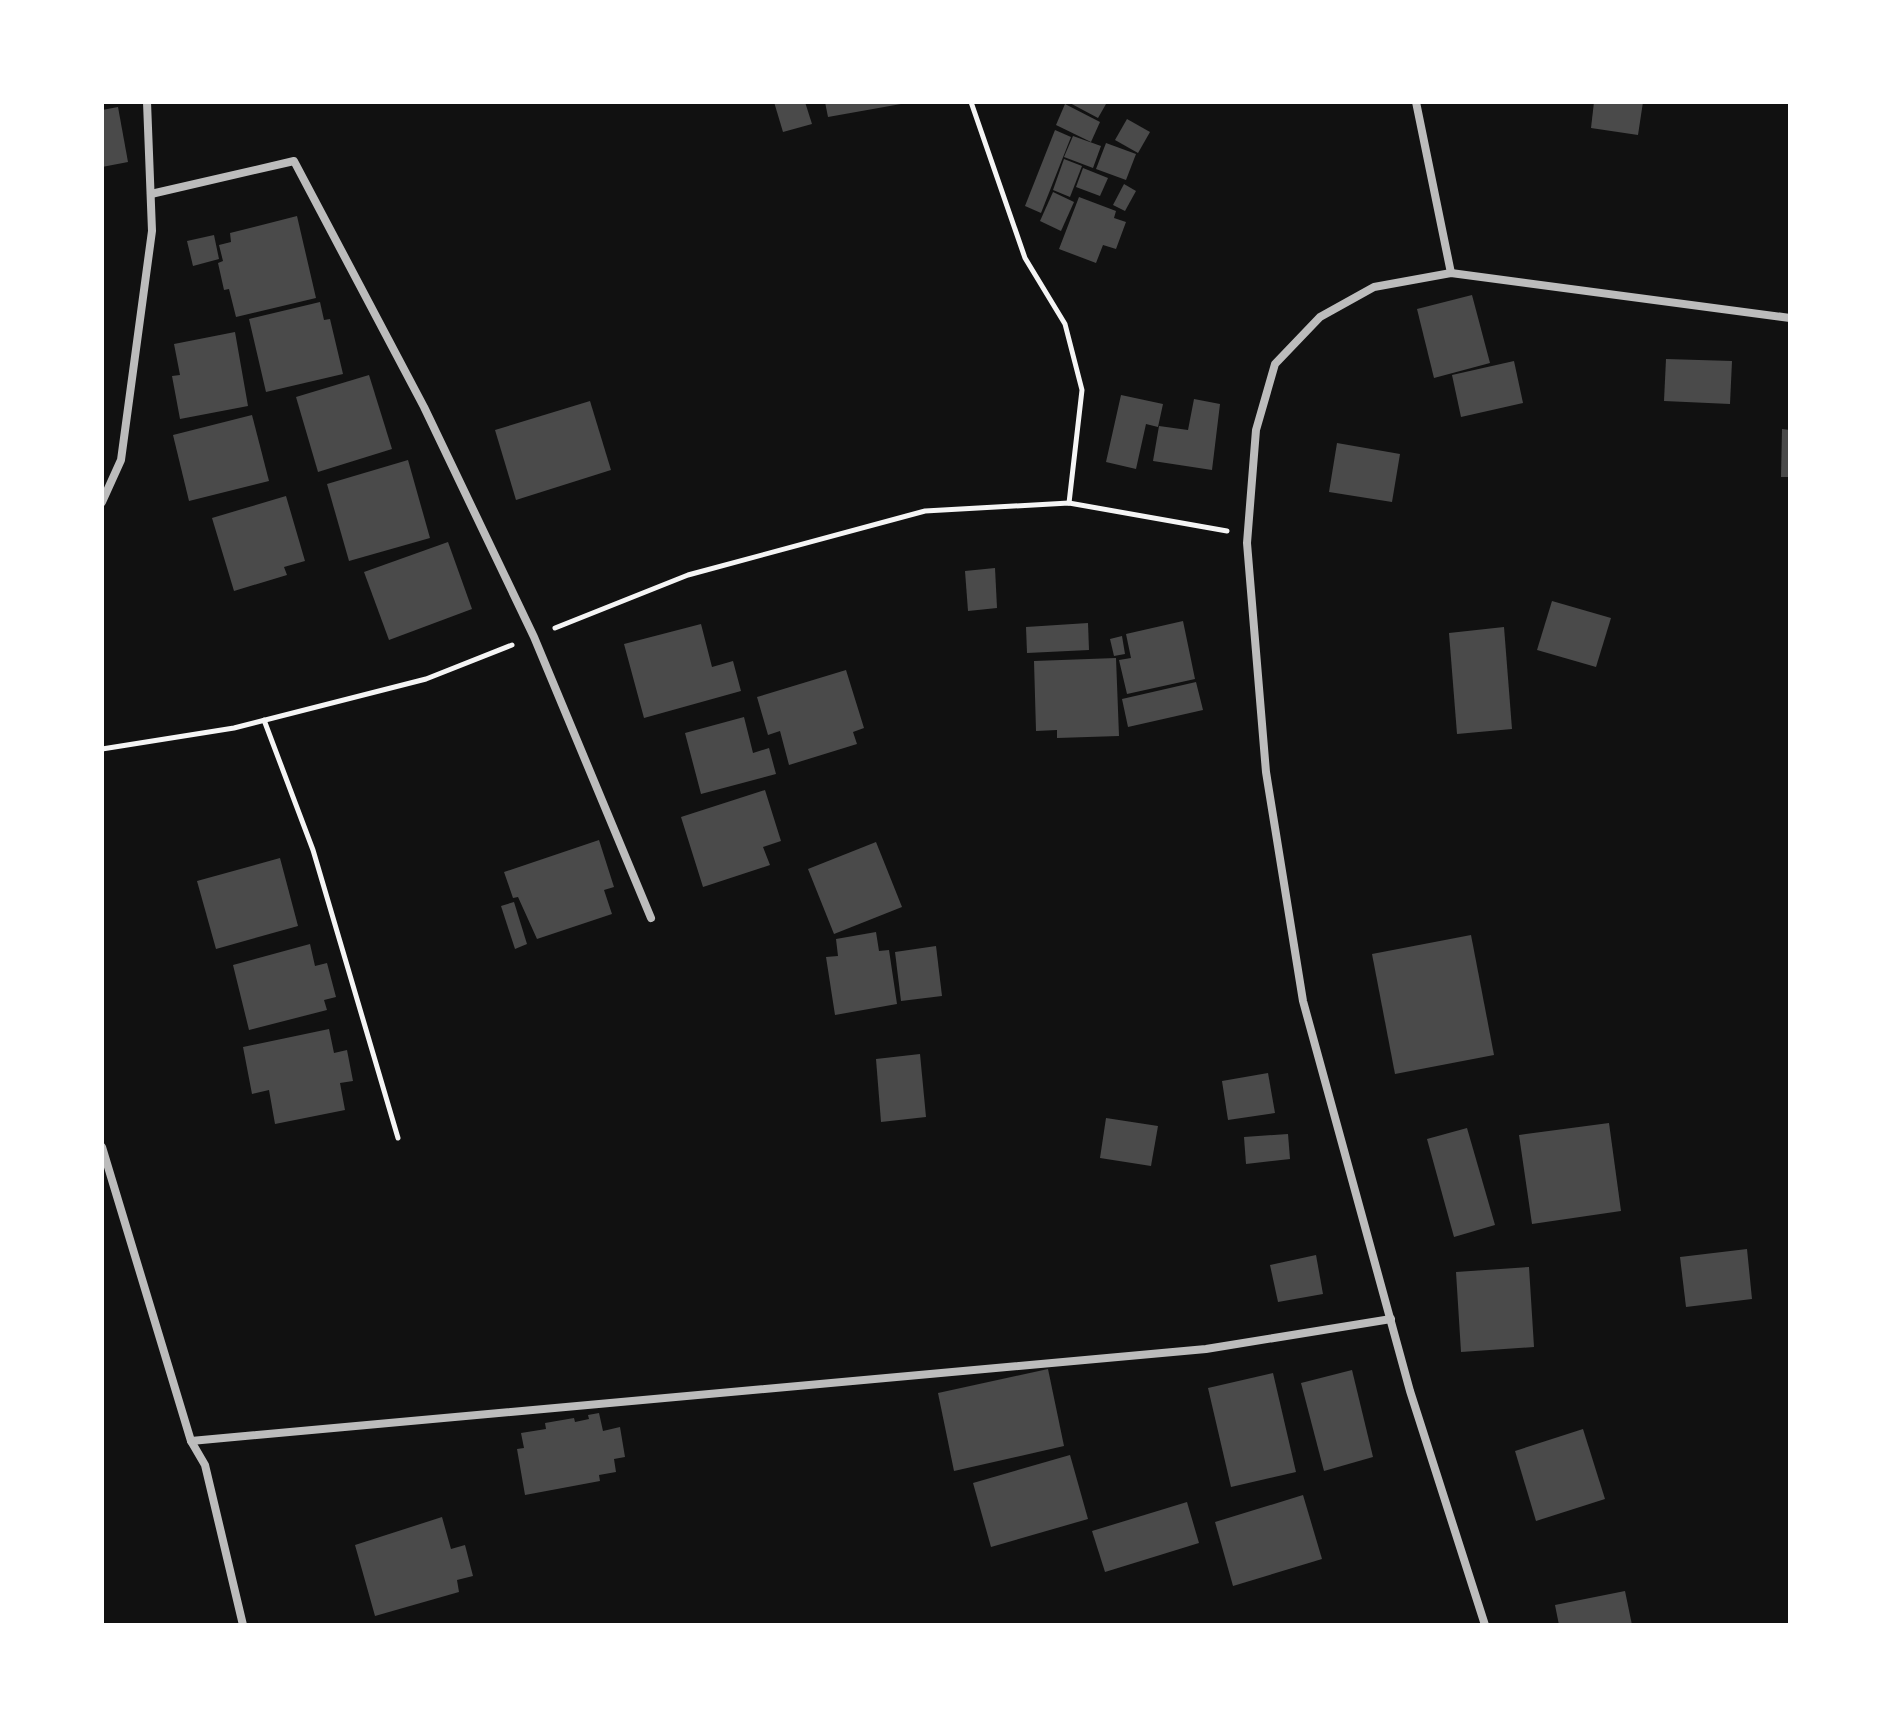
<svg xmlns="http://www.w3.org/2000/svg" width="1892" height="1727" font-family="'Open Sans',sans-serif">
	<style>
		.building { fill: #4a4a4a }
		.lines { fill: none; stroke-linecap: round; stroke-linejoin: round }
		.path { stroke: #f5f5f5; stroke-width: 5 }
		.minor { stroke: #bcbcbc; stroke-width: 8 }
	</style>
	<rect width="100%" height="100%" fill="#111"/>
	<g class="building">
		<path d="M774,102H805L812,124L783,132Z"/>
		<path d="M825,102H901V104L828,117Z"/>
		<path d="M1068,102H1102L1106,104L1098,118Z"/>
		<path d="M1594,102H1643L1638,135L1591,128Z"/>
		<path d="M1065,104L1100,122L1091,142L1056,125Z"/>
		<path d="M118,107L128,162L102,167V110Z"/>
		<path d="M1127,119L1150,132L1138,153L1115,140Z"/>
		<path d="M1055,130L1071,137L1041,213L1025,206Z"/>
		<path d="M1073,136L1101,146L1093,168L1064,157Z"/>
		<path d="M1106,143L1136,154L1126,180L1096,169Z"/>
		<path d="M1064,159L1082,166L1070,197L1053,190Z"/>
		<path d="M1083,168L1108,178L1100,196L1076,187Z"/>
		<path d="M1124,184L1136,191L1125,211L1113,205Z"/>
		<path d="M1053,192L1074,202L1061,231L1040,221Z"/>
		<path d="M1079,197L1116,211L1114,218L1126,222L1116,249L1103,245L1096,263L1059,249Z"/>
		<path d="M297,216L316,298L236,317L229,289L224,290L218,263L223,261L219,245L231,242L230,233Z"/>
		<path d="M214,235L219,259L193,266L187,241Z"/>
		<path d="M1472,295L1490,363L1434,378L1417,309Z"/>
		<path d="M320,302L324,320L330,319L343,374L266,392L249,319Z"/>
		<path d="M235,332L248,406L180,419L172,376L180,375L174,344Z"/>
		<path d="M1666,359L1732,361L1730,404L1664,401Z"/>
		<path d="M1514,361L1523,403L1461,417L1452,375Z"/>
		<path d="M369,375L392,449L318,472L296,397Z"/>
		<path d="M1121,395L1163,404L1158,427L1146,424L1136,469L1106,462Z"/>
		<path d="M1194,399L1220,404L1212,470L1153,461L1159,426L1188,430Z"/>
		<path d="M590,401L611,470L516,500L495,430Z"/>
		<path d="M252,415L269,481L189,501L173,435Z"/>
		<path d="M1782,429L1790,430V477H1781Z"/>
		<path d="M1337,443L1400,454L1392,502L1329,492Z"/>
		<path d="M408,460L430,538L349,561L327,484Z"/>
		<path d="M286,496L305,561L284,567L287,575L234,591L212,518Z"/>
		<path d="M448,542L472,609L389,640L364,572Z"/>
		<path d="M995,568L997,608L968,611L965,571Z"/>
		<path d="M1552,601L1611,618L1596,667L1537,650Z"/>
		<path d="M1183,621L1195,679L1127,694L1119,660L1131,658L1126,634Z"/>
		<path d="M1088,623L1089,650L1027,653L1026,627Z"/>
		<path d="M701,624L712,667L733,661L741,691L644,718L624,644Z"/>
		<path d="M1504,627L1512,729L1457,734L1449,633Z"/>
		<path d="M1122,636L1125,654L1114,656L1110,639Z"/>
		<path d="M1116,658L1119,736L1057,738V730L1036,731L1034,661Z"/>
		<path d="M846,670L864,728L853,732L857,744L789,765L780,731L768,735L757,697Z"/>
		<path d="M1196,682L1203,710L1128,727L1122,699Z"/>
		<path d="M744,717L753,753L769,748L776,774L701,794L685,733Z"/>
		<path d="M765,790L781,841L763,847L770,865L703,887L681,817Z"/>
		<path d="M599,840L614,887L604,890L612,914L537,939L518,897L513,898L504,872Z"/>
		<path d="M876,842L902,907L834,934L808,869Z"/>
		<path d="M280,858L298,926L216,949L197,881Z"/>
		<path d="M514,902L527,944L515,949L501,906Z"/>
		<path d="M876,932L879,951L889,950L897,1004L835,1015L826,957L838,956L836,939Z"/>
		<path d="M1471,935L1494,1055L1395,1074L1372,954Z"/>
		<path d="M310,944L315,966L327,963L336,997L324,1000L327,1010L249,1030L233,965Z"/>
		<path d="M936,946L942,996L901,1001L895,952Z"/>
		<path d="M329,1029L334,1053L347,1050L353,1081L340,1083L345,1110L275,1124L269,1090L252,1094L243,1047Z"/>
		<path d="M920,1054L926,1117L881,1122L876,1059Z"/>
		<path d="M1268,1073L1275,1113L1228,1120L1222,1081Z"/>
		<path d="M1106,1118L1158,1126L1151,1166L1100,1158Z"/>
		<path d="M1609,1123L1621,1211L1532,1224L1519,1135Z"/>
		<path d="M1467,1128L1495,1225L1454,1237L1427,1139Z"/>
		<path d="M1288,1134L1290,1159L1246,1164L1244,1137Z"/>
		<path d="M1747,1249L1752,1299L1686,1307L1680,1257Z"/>
		<path d="M1316,1255L1323,1294L1278,1302L1270,1265Z"/>
		<path d="M1529,1267L1534,1347L1461,1352L1456,1272Z"/>
		<path d="M1048,1369L1064,1446L954,1471L938,1393Z"/>
		<path d="M1352,1370L1373,1457L1324,1471L1301,1383Z"/>
		<path d="M1273,1373L1296,1472L1231,1487L1208,1388Z"/>
		<path d="M599,1413L603,1431L620,1427L625,1457L614,1459L616,1472L599,1475L600,1481L525,1495L517,1449L524,1448L521,1433L546,1429L545,1423L574,1418L575,1422L589,1419L588,1415Z"/>
		<path d="M1583,1429L1605,1499L1536,1521L1515,1451Z"/>
		<path d="M1070,1455L1088,1519L991,1547L973,1483Z"/>
		<path d="M1303,1495L1322,1559L1233,1586L1215,1522Z"/>
		<path d="M1187,1502L1199,1543L1105,1572L1092,1531Z"/>
		<path d="M442,1517L451,1549L465,1545L473,1576L457,1580L459,1592L375,1616L355,1545Z"/>
		<path d="M1625,1591L1632,1625H1559L1555,1605Z"/>
	</g>
	<g class="lines">
		<g class="path">
			<path d="M971,102L1025,258L1065,324L1082,390L1069,503"/>
			<path d="M555,628L688,575L925,511L1069,503L1227,531"/>
			<path d="M264,720L313,850L398,1138"/>
			<path d="M102,749L234,728L426,679L512,645"/>
		</g>
		<g class="minor">
			<path d="M1416,102L1451,273"/>
			<path d="M151,194L294,161L424,407L534,637L651,918"/>
			<path d="M102,502L121,460L152,231L147,102"/>
			<path d="M102,1147L191,1441L205,1465L243,1625"/>
			<path d="M191,1441L1206,1349L1391,1319"/>
			<path d="M1485,1625L1410,1391L1303,1001L1266,772L1247,543L1256,430L1275,364L1320,317L1374,287L1451,273L1790,318"/>
		</g>
	</g>
	<rect width="1892" height="1727" fill="none" stroke="#ffffff" stroke-width="208"/>
</svg>
